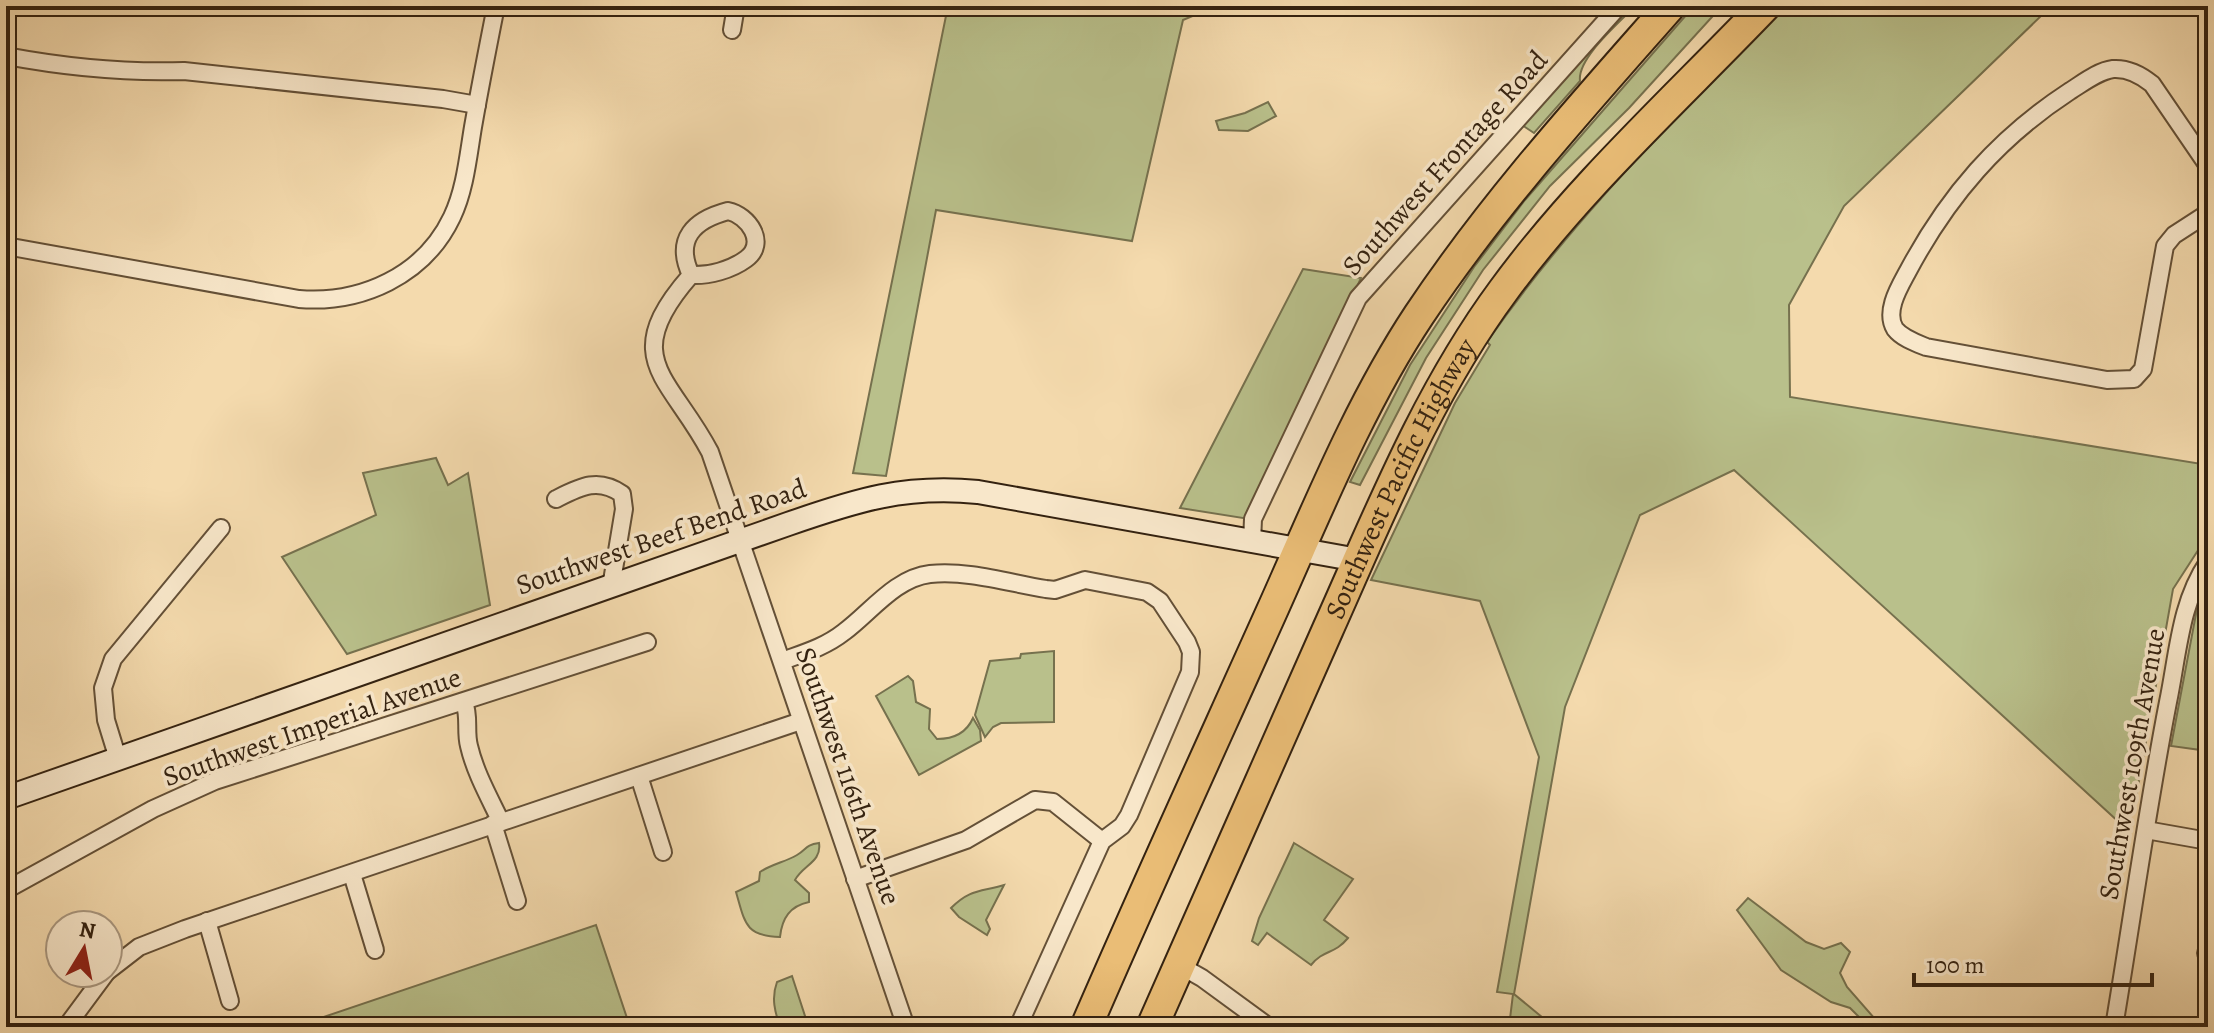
<svg xmlns="http://www.w3.org/2000/svg" width="2214" height="1033" font-family="Alegreya,serif">
	<style>
		.green { fill: #b9c08b; stroke: #76714e; stroke-width: 2 }
		.lines { fill: none; stroke-linecap: round; stroke-linejoin: round }
		.street-casing { stroke: #645037; stroke-width: 20 }
		.secondary-casing { stroke: #342210; stroke-width: 26 }
		.highway-casing { stroke: #342210; stroke-width: 34 }
		.street { stroke: #f8e7ca; stroke-width: 16 }
		.secondary { stroke: #f8e7ca; stroke-width: 22 }
		.highway { stroke: #eabd76; stroke-width: 30 }
		.labels { text-anchor: middle; dominant-baseline: central; stroke-width: 7; stroke-linejoin: round; paint-order: stroke }
		.street-label { font-size: 28px; fill: #342210; stroke: #f8e7ca }
	</style>
	<rect width="100%" height="100%" fill="#f4daad"/>
	<filter id="stains"><feTurbulence type="fractalNoise" baseFrequency=".0025" numOctaves="4"/><feColorMatrix values="0 0 0 0 .2 0 0 0 0 .09 0 0 0 0 .02 0 0 0 .5 -.17"/></filter>
	<radialGradient id="worn" r=".72"><stop offset=".6" stop-color="#630" stop-opacity="0"/><stop offset="1" stop-color="#630" stop-opacity=".3"/></radialGradient>
	<g class="green">
		<path d="M948,6H1216L1183,20L1132,241L936,210L886,476L853,473Z"/>
		<path d="M1629,6H1635C1619,23 1577,58 1580,81L1534,133L1519,123Z"/>
		<path d="M1694,6H1722L1629,108L1550,186L1483,270L1426,358L1360,485L1350,482L1410,365L1474,267L1525,200Z"/>
		<path d="M1783,6H1987L2041,16L1844,206L1789,305L1790,397L2208,465V527L2204,541L2173,589L2134,809L2121,824L1734,470L1640,515L1565,707L1514,994L1554,1027H1509L1513,994L1497,992L1539,757L1480,601L1371,580L1455,403L1490,345L1487,342C1572,219 1680,114 1783,6Z"/>
		<path d="M1268,102L1276,116L1248,131L1219,130L1216,121L1245,113Z"/>
		<path d="M1303,269L1361,278L1249,519L1180,508Z"/>
		<path d="M436,458L448,485L468,473L490,605L347,654L282,557L376,515L363,473Z"/>
		<path d="M2208,583V751L2171,746L2199,598Z"/>
		<path d="M1054,651V722L1001,723L993,727L985,737L975,715L990,661L1020,658L1021,654Z"/>
		<path d="M908,676L913,681L916,702L930,709L929,729L937,739C953,739 966,734 973,718L980,730L981,741L919,775L876,696Z"/>
		<path d="M819,843C822,862 803,865 795,880L809,893V902C790,906 782,918 780,937C745,936 745,923 736,892L759,881L760,872C772,864 785,862 797,855C807,849 805,845 819,843Z"/>
		<path d="M1294,843L1353,879L1324,920L1348,938C1334,955 1324,949 1311,965L1267,933L1258,945L1252,941L1259,918Z"/>
		<path d="M1004,885L986,920L990,929L987,935L959,917L951,908C970,889 980,892 1004,885Z"/>
		<path d="M1748,898L1806,942L1824,949L1841,943L1850,952L1840,973L1847,987L1882,1027H1869L1850,1008L1831,1002L1781,970L1737,910Z"/>
		<path d="M596,925L630,1027H294Z"/>
		<path d="M792,976L806,1019L802,1027H780C775,1012 771,998 777,982Z"/>
	</g>
	<g class="lines">
		<defs>
			<g id="street">
				<path d="M732,30L736,6"/>
				<path d="M6,56C65,67 123,73 184,71L443,99L477,105"/>
				<path d="M2208,166L2152,84C2141,75 2128,68 2113,69C2098,71 2083,83 2070,91C1998,138 1948,196 1908,271C1900,286 1884,311 1895,329C1902,338 1916,343 1926,347L2107,380L2134,379L2143,369L2165,246L2174,235L2208,213"/>
				<path d="M6,246L299,299C361,304 424,276 452,217C465,190 468,157 473,127C480,87 488,46 496,6"/>
				<path d="M691,275C674,239 694,220 728,211C748,215 768,243 746,259C731,270 709,276 691,275C617,359 670,376 710,452L906,1027"/>
				<path d="M556,499C580,487 598,477 622,494L624,509L611,587"/>
				<path d="M1252,542L1253,519L1358,298L1619,6"/>
				<path d="M782,661C804,653 825,647 844,632C870,613 895,578 930,574C968,570 1009,583 1046,589L1055,590L1085,580L1147,592L1160,601L1187,642L1191,652L1190,672L1129,815L1122,826L1102,841L1018,1027"/>
				<path d="M464,702C470,717 465,731 469,746C475,772 489,797 501,822"/>
				<path d="M118,759L106,720L103,688L113,659L221,528"/>
				<path d="M639,776L663,852"/>
				<path d="M493,824L517,901"/>
				<path d="M2146,830L2208,841"/>
				<path d="M352,874L375,950"/>
				<path d="M855,879L966,840L1035,800L1053,802L1102,841"/>
				<path d="M6,890L153,809L215,781L647,642"/>
				<path d="M207,921L230,1001"/>
				<path d="M2206,953H2208"/>
				<path d="M1179,965L1202,978L1269,1027"/>
				<path d="M108,971L139,947L185,929L801,721"/>
				<path d="M66,1027L106,973"/>
				<path d="M2114,1027C2132,919 2147,810 2168,702C2178,654 2180,603 2208,562"/>
			</g>
			<path id="secondary" d="M6,798L788,524C857,500 904,485 978,492L1358,560"/>
			<g id="highway">
				<path d="M1086,1027C1146,888 1209,751 1271,613C1316,513 1358,407 1419,315C1493,204 1582,106 1670,6"/>
				<path id="s1" d="M1152,1027C1210,894 1270,762 1328,629C1380,513 1427,394 1503,291C1579,187 1676,99 1765,6"/>
			</g>
		</defs>
		<use href="#street" class="street-casing"/>
		<use href="#secondary" class="secondary-casing"/>
		<use href="#highway" class="highway-casing"/>
		<use href="#street" class="street"/>
		<use href="#secondary" class="secondary"/>
		<use href="#highway" class="highway"/>
	</g>
	<g class="labels">
		<g class="street-label">
			<text transform="translate(1445 163) rotate(-48)">Southwest Frontage Road</text>
			<text stroke="none"><textPath href="#s1" startOffset="602">Southwest Pacific Highway</textPath></text>
			<text transform="translate(661 537) rotate(-19)">Southwest Beef Bend Road</text>
			<text transform="translate(312 727) rotate(-19)">Southwest Imperial Avenue</text>
			<text transform="translate(2132 764) rotate(-80)">Southwest 109th Avenue</text>
			<text transform="translate(848 776) rotate(71)">Southwest 116th Avenue</text>
		</g>
	</g>
	<rect width="2214" height="1033" fill="none" stroke="#f4daad" stroke-width="32"/>
	<rect x="8" y="8" width="2198" height="1017" fill="none" stroke="#342210" stroke-width="4"/>
	<rect x="16" y="16" width="2182" height="1001" fill="none" stroke="#342210" stroke-width="2"/>
	<g transform="translate(84 949) rotate(10)"><circle r="38" fill="#f8e7ca" stroke="#aa9880" stroke-width="2"/>
	<path d="M0-6L14 30L0 20L-14 30Z" fill="#8f2418"/>
	<text y="-12" font-size="22" font-weight="bold" text-anchor="middle" fill="#342210">N</text>
	</g>
	<path d="M1914 973v12h238v-12" fill="none" stroke="#342210" stroke-width="4"/>
	<text x="1926" y="973" font-size="24" fill="#342210" stroke="#f8e7ca" stroke-width="6" paint-order="stroke">100 m</text>
	<rect width="100%" height="100%" filter="url(#stains)"/>
	<rect width="100%" height="100%" fill="url(#worn)"/>
</svg>
